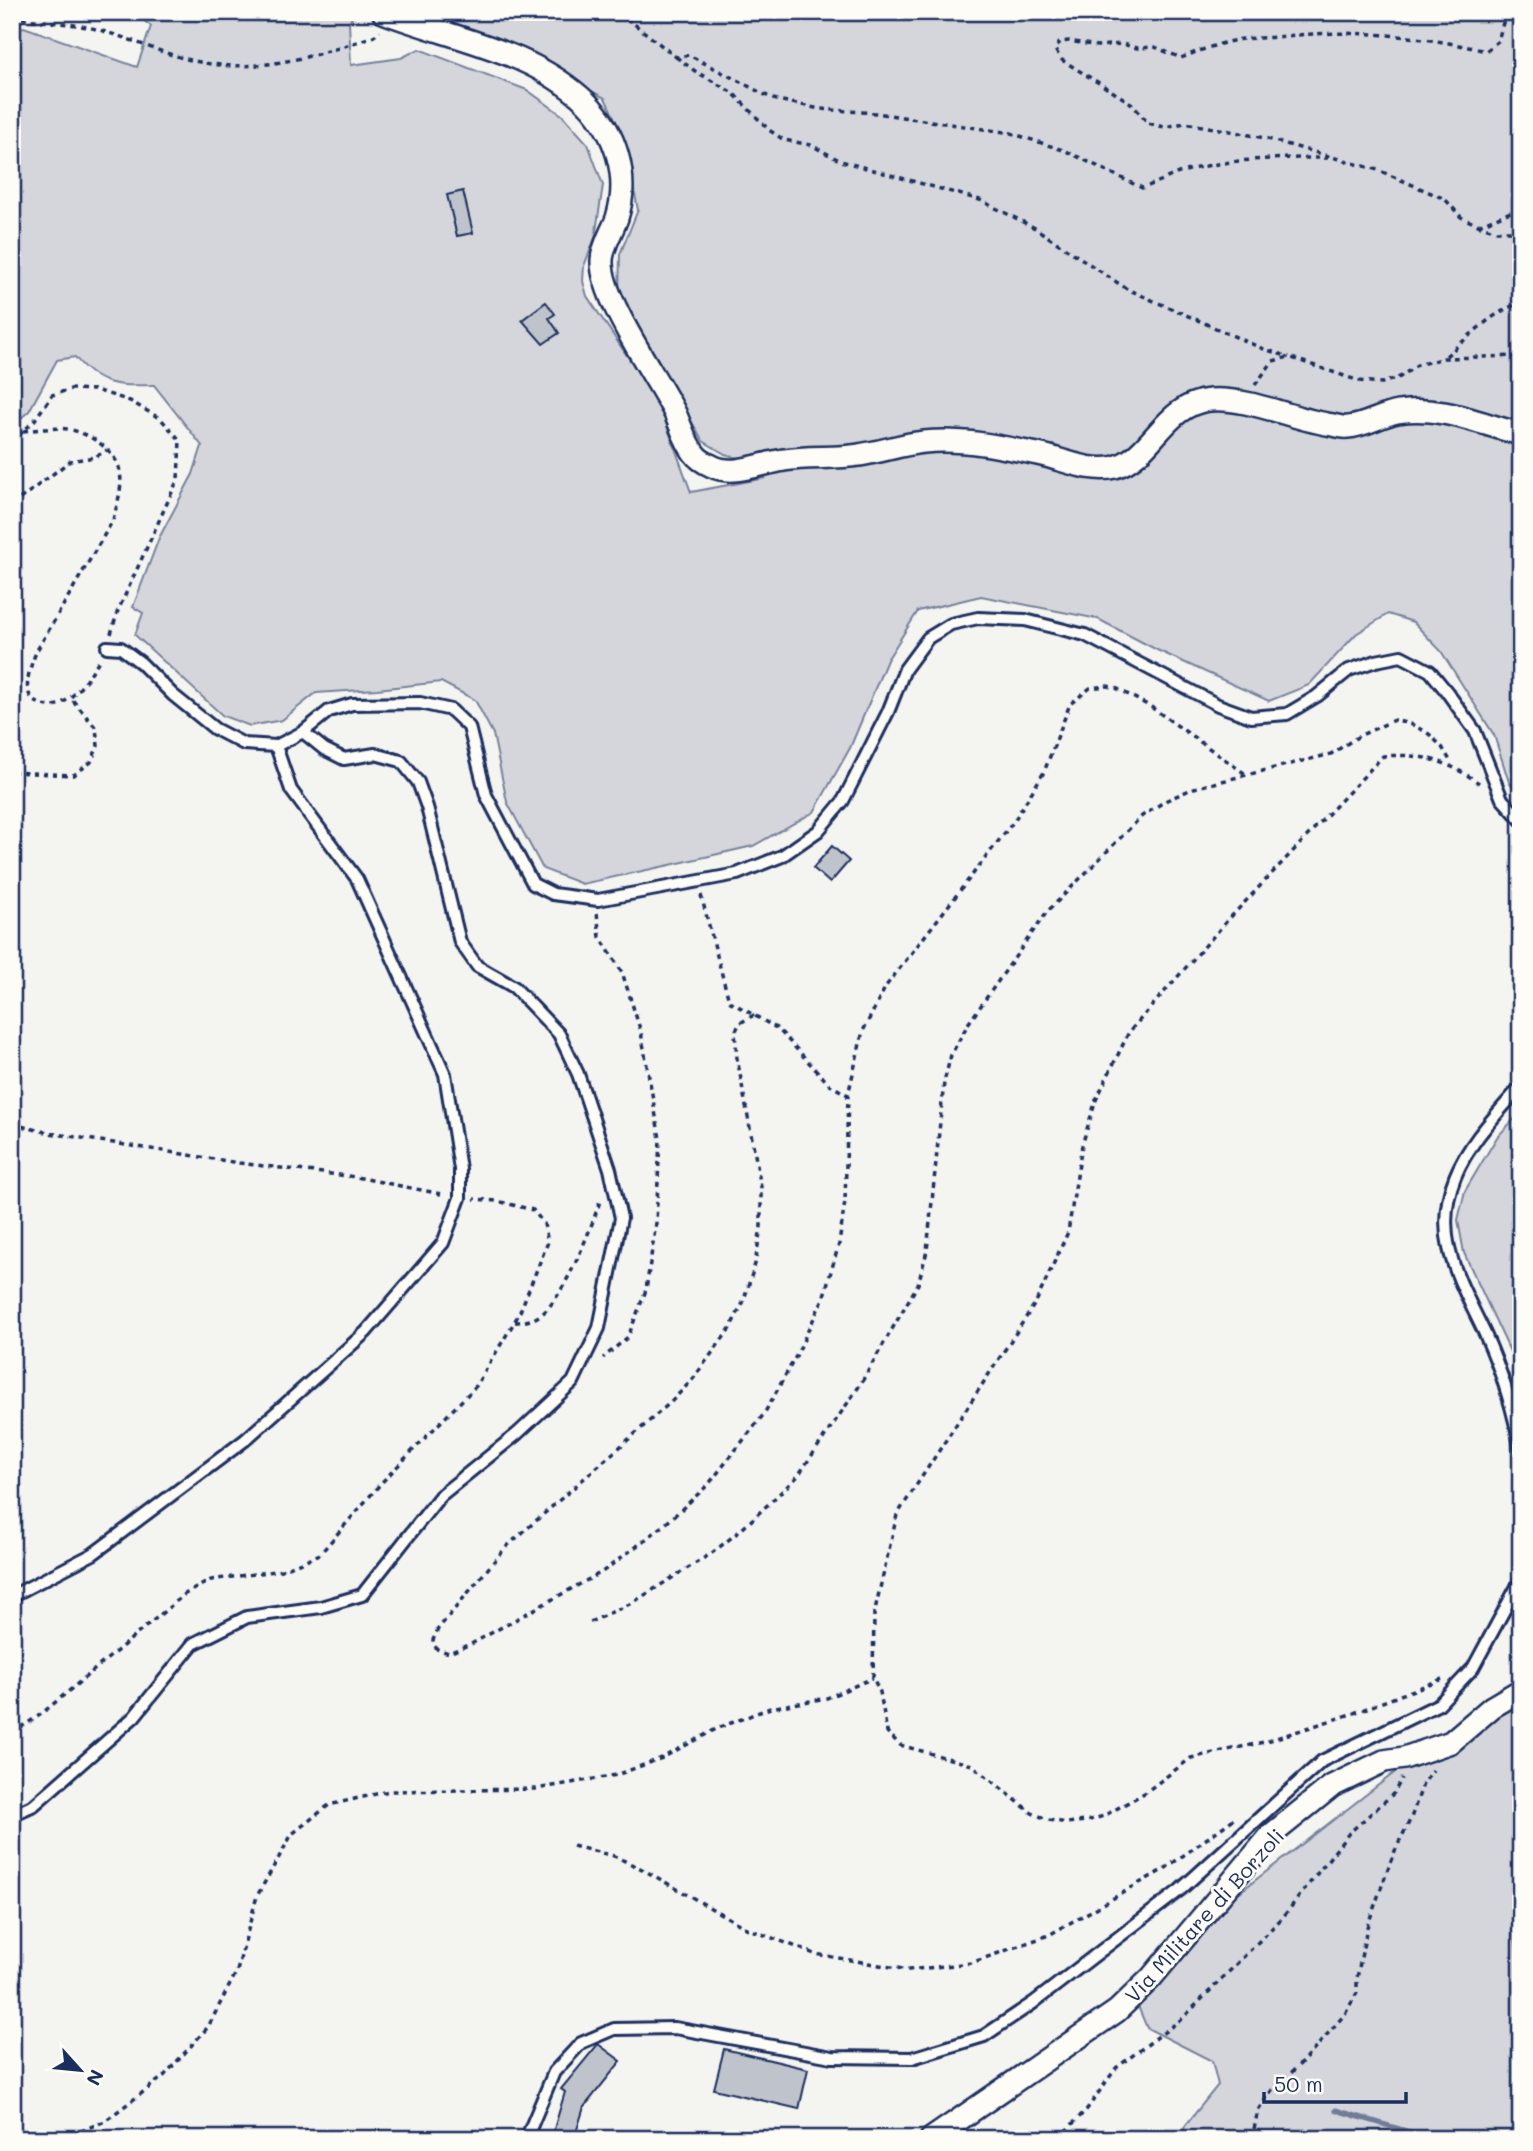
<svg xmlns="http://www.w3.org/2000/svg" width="1533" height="2151" font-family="Mali,sans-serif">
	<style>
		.green { fill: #d4d6db; stroke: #78829c; stroke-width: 2 }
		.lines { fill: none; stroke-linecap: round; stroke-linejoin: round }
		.stream { stroke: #717c98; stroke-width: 5 }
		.building { fill: #bfc3cc; stroke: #1b2f5e; stroke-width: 2 }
		.service-casing { stroke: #1b2f5e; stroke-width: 16 }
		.minor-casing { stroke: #1b2f5e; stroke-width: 26 }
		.path { stroke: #1b2f5e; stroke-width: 3.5; stroke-dasharray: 5 5; stroke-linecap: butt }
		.service { stroke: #fdfcf7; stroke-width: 10 }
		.minor { stroke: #fdfcf7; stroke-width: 21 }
		.labels { text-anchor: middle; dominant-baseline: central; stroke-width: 6; stroke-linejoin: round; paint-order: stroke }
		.street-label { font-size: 21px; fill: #1b2f5e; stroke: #fdfcf7 }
	</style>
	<rect width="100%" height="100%" fill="#f4f4f1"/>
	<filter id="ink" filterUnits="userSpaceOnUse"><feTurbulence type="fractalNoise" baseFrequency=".0143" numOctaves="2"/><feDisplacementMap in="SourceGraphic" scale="14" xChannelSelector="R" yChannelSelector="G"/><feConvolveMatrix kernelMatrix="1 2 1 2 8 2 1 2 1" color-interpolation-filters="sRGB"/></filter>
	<g filter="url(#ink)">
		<g class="green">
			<path d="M132,12H356L349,22L351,65L401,58L419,49L527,90L562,115L588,144L603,185L595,238L584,266L583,281L587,296L658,402L691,492L765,478L748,461L725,454L703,441L619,297L620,254L638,210L624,138L605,98L545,67L517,48L428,12H1521V795L1509,782L1494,735L1441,651L1413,622L1388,614L1356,634L1309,685L1269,701L1157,650L1098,619L981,596L918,611L887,660L850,748L814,812L753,846L670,865L582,884L543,869L507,802L493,734L475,700L441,682L377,689L316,693L282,720L250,726L223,716L135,635L143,613L133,607L159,538L193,474L202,446L154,385C119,386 99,387 75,357L57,360L29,411L12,426V31L24,27L137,67L151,26Z"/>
			<path d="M1521,1112V1375L1464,1253L1458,1220L1465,1191L1497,1137Z"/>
			<path d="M1521,1675V2139H1181L1185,2126L1218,2085L1212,2061L1147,2028L1130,1987L1170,1946Z"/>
		</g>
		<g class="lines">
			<g class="stream">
				<path d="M1482,12L1483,15"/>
				<path d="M1521,1875L1514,1910L1521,1982"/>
				<path d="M1336,2110L1433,2139"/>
			</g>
		</g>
		<g class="building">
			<path d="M463,191L473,233L457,236L447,195Z"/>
			<path d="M546,302L555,314L549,318L559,333L543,344L522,320Z"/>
			<path d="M832,846L849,861L830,883L813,868Z"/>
			<path d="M598,2044L621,2061L584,2107L574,2139H551L565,2092L561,2089Z"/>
			<path d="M724,2049L808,2069L799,2109L714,2089Z"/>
		</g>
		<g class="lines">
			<defs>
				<g id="service">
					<path d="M107,647L121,648L141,663L173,695L215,729L244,744L276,746L303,732L329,711L352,704L420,703L451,710L469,727L486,795L533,884L553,894L598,900L737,874L782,856L818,831L843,801L888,712L905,669L928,638L951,624L978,618L1025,620L1085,635L1218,705L1251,717L1287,714L1317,696L1349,670L1376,661L1401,656L1430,671L1447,692L1475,731L1502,799L1521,820"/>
					<path d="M1521,1086C1497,1114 1469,1142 1455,1177C1431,1237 1460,1281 1485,1334C1502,1372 1514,1411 1521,1451"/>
					<path d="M12,1596L93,1554L245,1440L366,1332L443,1243L460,1198V1169L445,1074L357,879L291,790L276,746"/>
					<path d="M12,1815L34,1805L134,1717L193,1644L247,1617L321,1607L362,1595L440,1496L517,1434L573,1382L599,1328L621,1218L610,1169L578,1074L559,1034L514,987L477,966L460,942L427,807L418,782L401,761L375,754L344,759L324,749L303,732"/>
					<path d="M526,2139L554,2072L581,2043L614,2029L675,2028L832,2057L912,2058L984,2036L1033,2003L1180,1890L1322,1761L1439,1704L1473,1668L1521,1579"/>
				</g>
				<g id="minor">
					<path d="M383,12C452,39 530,49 586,102C616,132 630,177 617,218C612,232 603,245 602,260C600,298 657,377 675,413C681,426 685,442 694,453C698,459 705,463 712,466C733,477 762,463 784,460C809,456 835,459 859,455C881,452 902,444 924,442C963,438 1004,447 1042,455C1064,460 1092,473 1115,467C1153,456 1164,404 1210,400C1249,397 1294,420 1333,425C1338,426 1343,428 1348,427C1365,426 1381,415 1398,412C1441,405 1480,424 1521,434"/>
					<path d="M931,2139L1117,2011L1151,1978L1271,1835L1332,1786L1384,1761L1404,1758L1451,1742L1492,1707L1521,1690"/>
				</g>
			</defs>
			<use href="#service" class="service-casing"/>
			<use href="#minor" class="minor-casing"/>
			<g class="path">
				<path d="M619,12L676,57L689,55L773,99L820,109L876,113L1011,133L1066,151L1142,188C1156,184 1169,176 1182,172C1229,158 1279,158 1328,158"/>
				<path d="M1506,12L1498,41L1486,51C1416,34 1348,29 1276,37C1265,38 1254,38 1243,39C1222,42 1201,50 1181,58L1155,47L1137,48L1122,44L1097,46L1069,41L1060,42L1055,50L1062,60L1131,103L1148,123L1164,127L1185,123L1225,130L1264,138L1378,170L1445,199L1461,217L1478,225L1497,231H1521"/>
				<path d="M12,16C37,22 62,22 87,27C124,35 158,53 195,61C255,75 317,56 374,36L380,31"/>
				<path d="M676,57L695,71L733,93L769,130L784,140L811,145L841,161L980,200L1035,228L1127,289L1261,348L1289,357"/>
				<path d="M1478,225L1521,208"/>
				<path d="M1446,356C1468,338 1493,311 1521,303"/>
				<path d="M1255,385L1273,361L1289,357L1359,381L1382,383L1400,377L1417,365L1444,358L1521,356"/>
				<path d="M23,431C38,430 53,427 67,429C87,432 117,450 120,472C123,487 117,505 113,520L36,652C30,668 18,697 41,704C45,706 53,707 57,705C76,699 91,673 101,657"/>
				<path d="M12,442L34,421L52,395L71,389L95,390L130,401L161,419L180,440L178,479L117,613L111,634"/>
				<path d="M12,505L70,461L95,457L107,450"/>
				<path d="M12,772L74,775L91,762L98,746L96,728L70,697"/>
				<path d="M701,895L729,1001L778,1029L830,1085L848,1095"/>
				<path d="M597,913L600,937L622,972L641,1032L660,1139L656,1223L646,1290L628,1337L603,1358"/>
				<path d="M754,1015L740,1023L735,1032L737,1058L761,1187V1227L755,1264L743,1303L729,1330L693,1379L671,1402L505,1548L438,1629L433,1640L434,1645L437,1649L449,1653L473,1643L602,1572L662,1527L708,1485L764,1414L796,1356L823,1299L839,1244L845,1201L848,1095L863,1031L886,986L1014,821L1044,772L1070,704L1090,688L1107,686L1116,688L1151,707L1247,775"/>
				<path d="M12,1124L50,1133L239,1163L356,1177L446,1195"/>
				<path d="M515,1322C529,1322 540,1318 549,1307C570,1282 591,1229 601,1198"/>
				<path d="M590,1622L632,1603L712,1553L741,1530L797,1477L860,1385L918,1284L927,1251L944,1082L951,1055L968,1024L1046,913L1142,816L1167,800L1194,788L1331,754L1359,736L1394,720L1413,725L1429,734L1442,747L1452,764"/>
				<path d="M1442,1679L1354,1713L1264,1742L1191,1758L1146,1792L1104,1816L1086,1821L1067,1823L1049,1820L1032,1813L972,1765L900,1745L887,1732L880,1692L873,1678L874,1614L897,1515L1036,1302L1068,1232L1082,1145L1096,1100L1129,1032L1226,922L1383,756C1422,753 1448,761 1479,783"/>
				<path d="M12,1733L40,1715L185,1594L211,1580L282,1570L320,1554L382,1482L476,1386L519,1314L548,1242L544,1224L533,1210L497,1201L474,1199"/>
				<path d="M573,1846L614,1856L642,1869L746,1928L815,1954L909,1970L971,1963L1049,1935L1166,1868L1235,1818"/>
				<path d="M62,2139L105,2121L163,2077L208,2027L237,1971L257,1896L292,1834L329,1805L389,1791L536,1789L617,1775L662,1758L718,1728L770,1708L827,1698L873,1678"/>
				<path d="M1058,2139L1087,2109L1116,2068L1183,2018L1283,1917L1349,1833L1394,1793L1402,1778"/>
				<path d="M1252,2139L1258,2110L1274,2087L1285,2079L1312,2052L1345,2014L1357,1993V1978L1367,1927L1393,1855L1411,1818L1423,1784L1433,1770"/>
			</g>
			<use href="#service" class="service"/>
			<use href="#minor" class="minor"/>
		</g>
	</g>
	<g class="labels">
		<g class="street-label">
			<text transform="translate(1204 1915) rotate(-48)">Via Militare di Borzoli</text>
		</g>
	</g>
	<rect width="1533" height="2151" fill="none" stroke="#fdfcf7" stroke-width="42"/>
	<rect x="21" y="21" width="1491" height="2109" fill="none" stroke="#1b2f5e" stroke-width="2.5" filter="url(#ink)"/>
	<g transform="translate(80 2070) rotate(117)" stroke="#fdfcf7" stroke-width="5" paint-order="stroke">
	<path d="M0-5L12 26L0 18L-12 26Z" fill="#1b2f5e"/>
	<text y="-10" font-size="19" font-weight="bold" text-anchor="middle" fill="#1b2f5e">N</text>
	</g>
	<path d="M1264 2092v10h142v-10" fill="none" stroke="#1b2f5e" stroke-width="3.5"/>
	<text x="1274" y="2092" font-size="21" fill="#1b2f5e" stroke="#fdfcf7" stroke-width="5" paint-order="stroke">50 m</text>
</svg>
